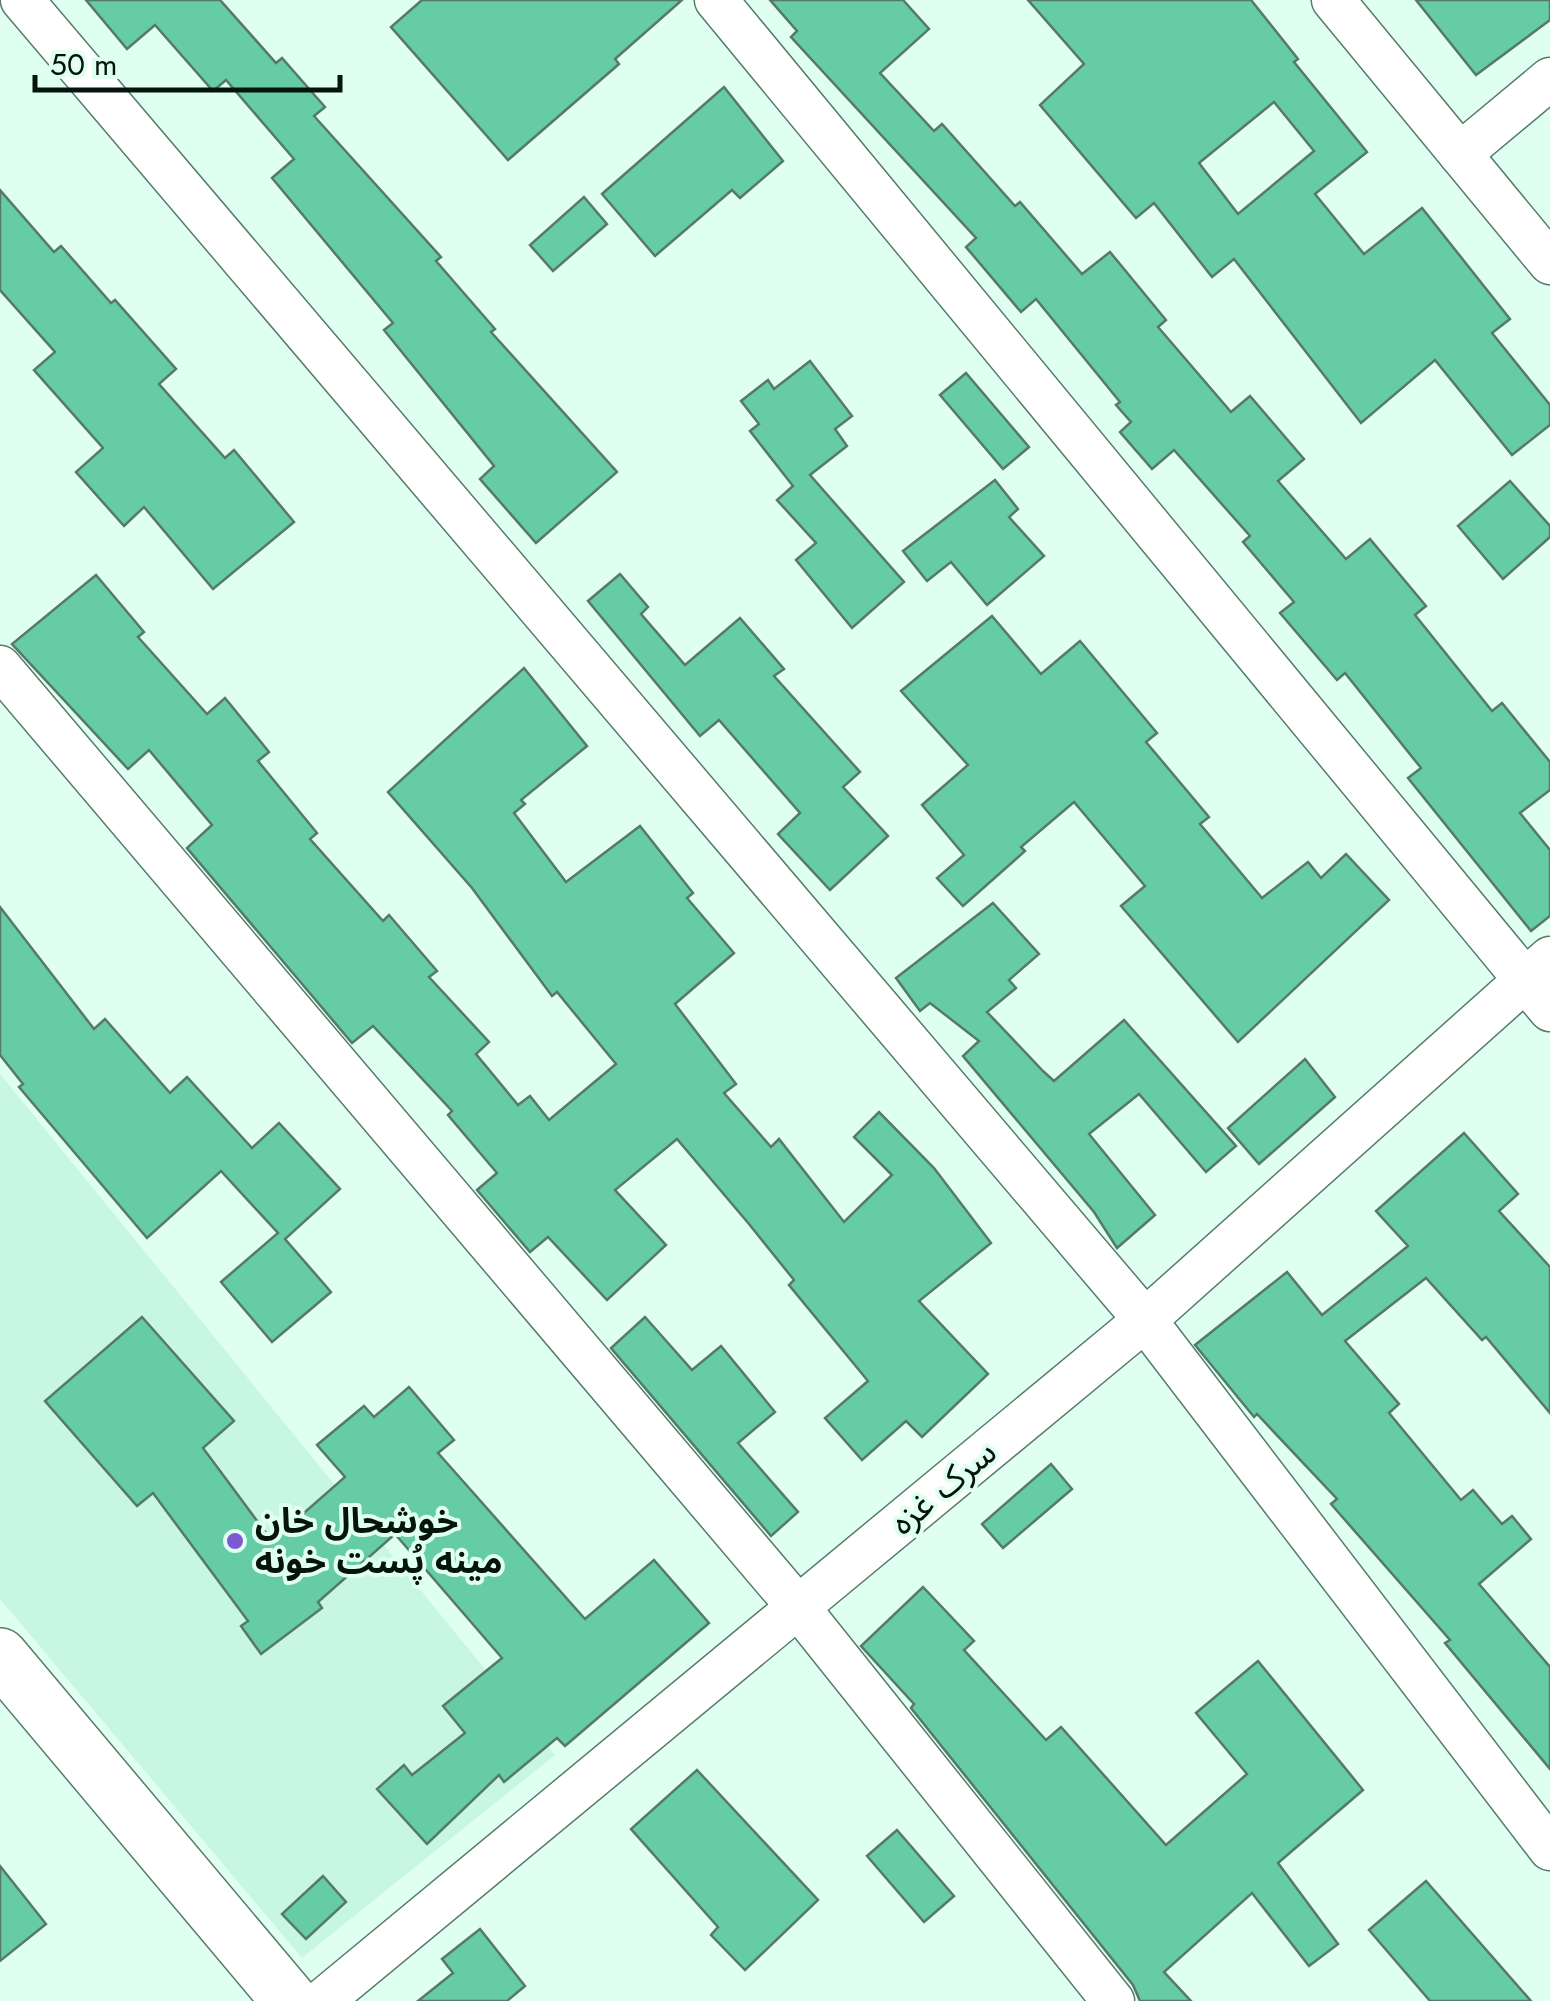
<svg xmlns="http://www.w3.org/2000/svg" width="1550" height="2001" font-family="Jost,'Noto Sans Arabic',sans-serif">
	<style>
		.built { fill: #c7f7e2 }
		.building { fill: #66cca6; stroke: #56796a; stroke-width: 2.5; fill-rule: evenodd }
		.lines { fill: none; stroke-linecap: round; stroke-linejoin: round }
		.street-casing { stroke: #577b6c; stroke-width: 45 }
		.secondary-casing { stroke: #577b6c; stroke-width: 58 }
		.street { stroke: #fff; stroke-width: 42 }
		.secondary { stroke: #fff; stroke-width: 55 }
		.poi-dot { fill: #7f59d3; stroke: #dffff1; stroke-width: 4 }
		.labels { text-anchor: middle; dominant-baseline: central; stroke-width: 8; stroke-linejoin: round; paint-order: stroke }
		.street-label { font-size: 35px; fill: #06140e; stroke: #dffff1 }
		.poi-label { font-size: 35px; font-weight: bold; fill: #06140e; stroke: #dffff1; text-anchor: start }
	</style>
	<rect width="100%" height="100%" fill="#dffff1"/>
	<path class="built" d="M0,1074L555,1755L302,1958L0,1599Z"/>
	<g class="building">
		<path d="M86,0H220L276,63L282,58L325,107L314,116L441,257L436,261L495,329L491,332L617,472L536,543L480,479L494,466L384,330L393,323L272,178L294,159L226,80L213,91L155,25L127,49Z"/>
		<path d="M422,0H682L615,59L619,64L508,160L391,27Z"/>
		<path d="M770,0H903L929,29L880,73L934,131L942,124L1015,206L1020,202L1082,274L1110,252L1166,320L1158,327L1231,412L1250,396L1304,459L1278,481L1346,559L1370,539L1426,606L1415,615L1492,711L1502,703L1550,762V790L1520,813L1550,850V916L1531,931L1408,778L1421,768L1345,673L1337,680L1280,613L1294,602L1243,542L1250,536L1174,450L1152,469L1120,432L1131,422L1116,405L1120,402L1036,299L1021,312L966,247L976,238L791,37L797,31Z"/>
		<path d="M1028,0H1251L1298,59L1294,62L1367,152L1315,194L1364,254L1422,208L1510,319L1492,333L1550,405V425L1512,455L1435,360L1361,423L1234,259L1212,277L1154,203L1136,218L1040,105L1084,64ZM1274,102L1314,151L1238,214L1199,163Z"/>
		<path d="M1416,0H1550V20L1476,75Z"/>
		<path d="M724,87L783,161L740,198L732,190L655,256L602,194Z"/>
		<path d="M0,190L54,252L61,246L111,303L115,300L176,369L159,384L225,458L234,450L294,522L213,589L144,507L124,526L76,472L103,448L34,370L55,352L0,290Z"/>
		<path d="M584,197L607,224L553,271L530,245Z"/>
		<path d="M810,361L852,416L835,429L847,446L810,475L904,582L852,628L796,560L816,543L777,500L793,486L750,431L759,424L741,401L768,380L774,389Z"/>
		<path d="M966,373L1029,447L1003,469L940,395Z"/>
		<path d="M995,480L1018,509L1009,517L1044,556L987,605L951,562L927,581L903,551Z"/>
		<path d="M1510,481L1550,526V537L1503,579L1458,526Z"/>
		<path d="M620,574L648,607L641,614L685,665L740,618L784,669L774,676L860,772L843,787L888,836L830,890L778,834L800,813L719,720L700,736L588,601Z"/>
		<path d="M96,575L144,632L138,637L207,714L225,698L269,752L258,761L317,833L310,839L383,921L389,915L437,971L429,977L489,1042L476,1054L518,1105L530,1096L549,1120L616,1064L557,992L552,996L472,888L388,792L524,668L587,746L521,800L525,804L514,813L566,882L640,826L693,893L687,898L734,953L675,1004L736,1084L724,1093L771,1147L779,1139L844,1222L892,1175L854,1137L879,1112L934,1168L991,1243L919,1301L988,1374L922,1437L906,1421L862,1460L825,1418L868,1381L789,1285L794,1280L749,1224L677,1139L615,1190L666,1245L607,1300L548,1237L530,1252L477,1190L497,1173L448,1115L452,1111L373,1026L352,1043L187,848L212,825L149,750L128,769L12,644Z"/>
		<path d="M992,616L1041,674L1080,641L1157,733L1146,742L1209,817L1200,824L1262,898L1308,862L1321,878L1346,854L1389,900L1238,1042L1121,906L1145,886L1074,802L1021,847L1025,851L963,906L937,878L964,855L922,805L968,765L901,691Z"/>
		<path d="M993,903L1039,954L1009,980L1016,988L987,1012L1043,1071L1054,1081L1124,1020L1236,1146L1206,1172L1139,1094L1089,1134L1155,1215L1117,1248L1094,1212L963,1056L979,1041L930,1003L920,1011L896,978Z"/>
		<path d="M0,907L94,1029L105,1019L170,1093L187,1077L252,1148L279,1123L340,1189L285,1239L331,1292L272,1342L221,1282L278,1233L221,1171L147,1238L19,1087L23,1084L0,1055Z"/>
		<path d="M1305,1059L1335,1097L1259,1164L1228,1128Z"/>
		<path d="M1464,1133L1518,1194L1499,1211L1550,1267V1413L1486,1337L1482,1340L1426,1278L1345,1341L1399,1404L1389,1413L1461,1500L1473,1490L1502,1524L1512,1516L1531,1539L1479,1584L1550,1667V1769L1445,1643L1450,1640L1331,1504L1337,1499L1257,1414L1254,1417L1195,1345L1287,1272L1322,1315L1408,1246L1376,1211Z"/>
		<path d="M142,1317L234,1421L203,1448L272,1541L345,1477L317,1445L364,1406L374,1417L409,1387L454,1440L438,1453L585,1619L654,1560L709,1623L565,1746L557,1738L504,1782L499,1775L427,1844L377,1789L404,1765L412,1775L465,1733L443,1706L502,1658L395,1534L318,1602L322,1608L261,1654L241,1626L248,1621L153,1493L137,1506L45,1401Z"/>
		<path d="M645,1317L692,1370L721,1346L775,1412L738,1443L798,1512L771,1536L611,1348Z"/>
		<path d="M1051,1464L1072,1489L1003,1548L982,1524Z"/>
		<path d="M923,1587L974,1641L964,1650L1046,1740L1061,1727L1166,1845L1247,1774L1196,1713L1258,1661L1363,1790L1278,1863L1338,1944L1309,1966L1252,1893L1164,1972L1191,2001H1140L1133,1985L911,1708L914,1704L861,1646Z"/>
		<path d="M697,1770L818,1900L745,1970L711,1935L718,1927L631,1829Z"/>
		<path d="M897,1830L954,1896L924,1922L867,1856Z"/>
		<path d="M0,1866L46,1924L0,1961Z"/>
		<path d="M323,1876L346,1902L306,1939L282,1914Z"/>
		<path d="M1426,1881L1531,2001H1430L1369,1930Z"/>
		<path d="M480,1929L525,1986L507,2001H418L453,1973L442,1959Z"/>
	</g>
	<g class="lines">
		<defs>
			<g id="street">
				<path d="M22,0L1145,1320L1550,1849"/>
				<path d="M716,0L1550,1010"/>
				<path d="M1333,0L1550,263"/>
				<path d="M1460,154L1550,79"/>
				<path d="M0,667L798,1607L1113,2001"/>
				<path d="M322,2001L1145,1320L1550,958"/>
			</g>
			<path id="secondary" d="M0,1656L290,2001"/>
		</defs>
		<use href="#street" class="street-casing"/>
		<use href="#secondary" class="secondary-casing"/>
		<use href="#street" class="street"/>
		<use href="#secondary" class="secondary"/>
	</g>
	<circle class="poi-dot" cx="235" cy="1541" r="10"/>
	<g class="labels">
		<g class="street-label">
			<text transform="translate(943 1487) rotate(-40)">سرک غزه</text>
		</g>
		<g class="poi-label">
			<text x="255" y="1521">خوشحال خان<tspan x="255" dy="40">مینه پُست خونه</tspan></text>
		</g>
	</g>
	<path d="M35 75v15h305v-15" fill="none" stroke="#06140e" stroke-width="5"/>
	<text x="50" y="75" font-size="30" fill="#06140e" stroke="#dffff1" stroke-width="8" paint-order="stroke">50 m</text>
</svg>
